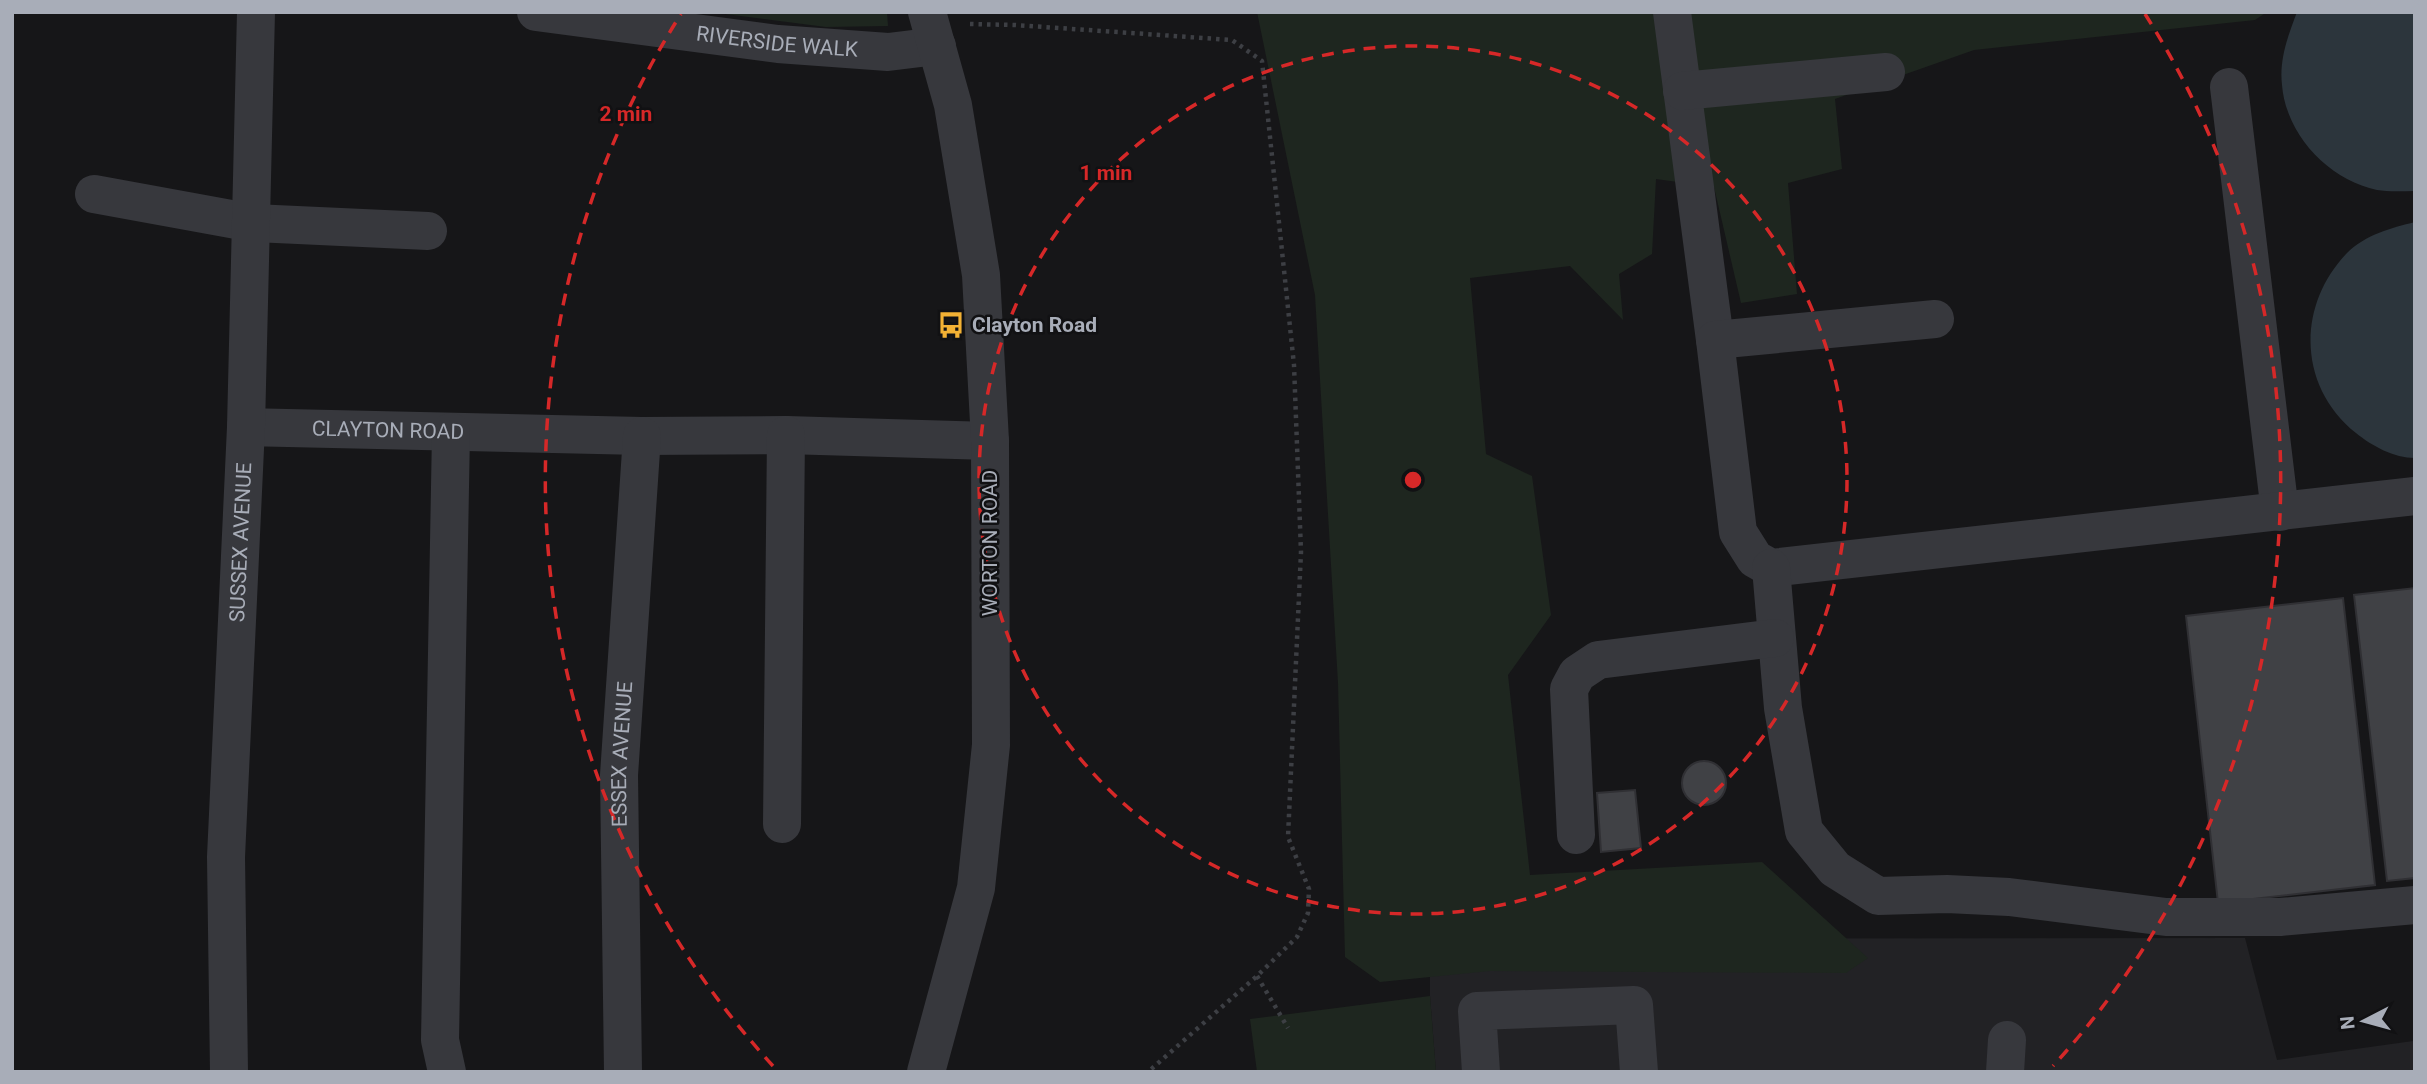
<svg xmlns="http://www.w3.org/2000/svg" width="2427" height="1084" font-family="Roboto,sans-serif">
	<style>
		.built { fill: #222225 }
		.green { fill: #1e261f }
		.water { fill: #2c353c }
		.building { fill: #404145; stroke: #303034; stroke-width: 2 }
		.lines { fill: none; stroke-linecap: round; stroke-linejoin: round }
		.path { stroke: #3d3f44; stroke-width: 4.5; stroke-dasharray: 3.5 5; stroke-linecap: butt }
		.minor { stroke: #37383d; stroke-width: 38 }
		.ring { fill: none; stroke: #d62828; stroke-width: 3.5; stroke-dasharray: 12 9 }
		.labels { text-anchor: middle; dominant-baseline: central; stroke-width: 5; stroke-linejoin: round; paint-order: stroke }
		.street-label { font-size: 21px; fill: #a8adb8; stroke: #111113 }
		.poi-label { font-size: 21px; font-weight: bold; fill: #a8adb8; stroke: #111113; text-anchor: start }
		.centre { fill: #d62828; stroke: #111113; stroke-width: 3.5 }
		.ring-label { font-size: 21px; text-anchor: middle; font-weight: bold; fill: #d62828; stroke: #111113; stroke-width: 5; stroke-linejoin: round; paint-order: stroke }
	</style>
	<rect width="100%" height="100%" fill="#161618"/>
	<path class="built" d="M2245,938L2277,1060L2413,1041L2415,1072H1436L1430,996V939Z"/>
	<g class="green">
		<path d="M710,12H887L888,26L826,27Z"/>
		<path d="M1257,12H2267L2255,20L1974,50L1835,99L1842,169L1788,183L1797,294L1741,303L1714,187L1656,179L1652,254L1619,274L1623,320L1570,266L1470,278L1486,454L1532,476L1551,615L1508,675L1530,875L1762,862L1868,958L1846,973L1490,971L1380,982L1345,957L1338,683L1315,295Z"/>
		<path d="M1430,996L1436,1072H1257L1250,1019Z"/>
	</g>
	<g class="water">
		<path d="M2297,12H2415V191C2403,191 2389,192 2377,190C2329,180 2286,135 2282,85C2279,59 2288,36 2297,12Z"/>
		<path d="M2415,222V458C2394,458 2372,446 2356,433C2298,387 2296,306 2347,253C2365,235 2391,228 2415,222Z"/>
	</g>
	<g class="building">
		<path d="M2415,588V878L2387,881L2354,595Z"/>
		<path d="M2343,598L2375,885L2218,903L2186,616Z"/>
		<circle cx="1704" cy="783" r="22"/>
		<path d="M1635,790L1641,848L1601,852L1597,793Z"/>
	</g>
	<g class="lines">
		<g class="path">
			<path d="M970,24L1015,25L1232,40L1262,61L1294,365L1301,552L1288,837L1309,889L1308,913L1297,937L1257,976L1148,1072"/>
			<path d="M1257,976L1288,1028"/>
		</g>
		<g class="minor">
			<path id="s1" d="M536,12L778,44L888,52L937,46"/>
			<path d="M1672,12L1715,340"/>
			<path d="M2229,87L2280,512"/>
			<path d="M1682,91L1886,72"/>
			<path d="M94,194L253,223L428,231"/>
			<path d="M1935,319L1715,340L1738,532L1755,559L1771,568L2415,496"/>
			<path id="s2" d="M246,427L642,436L786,435L990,441"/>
			<path d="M1771,568L1783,708L1804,831L1835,869L1878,896L1947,894L2009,897L2166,917H2280L2415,905"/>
			<path d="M782,824L786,435"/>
			<path d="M1576,835L1569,689L1577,674L1598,660L1775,638"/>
			<path id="s3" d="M229,1072L226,857L246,427L256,12"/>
			<path d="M447,1072L440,1040L451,432"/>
			<path id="s4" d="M623,1072L619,775L642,436"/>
			<path d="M926,1072L976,888L991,745L990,441L981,275L953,105L927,12"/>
			<path d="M1481,1072L1477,1011L1634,1005L1639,1072"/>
			<path d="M2005,1072L2007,1040"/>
		</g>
	</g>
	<g class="ring">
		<circle cx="1413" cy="480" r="434"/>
		<path d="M773 1066A868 868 0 0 1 681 14M2145 14A868 868 0 0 1 2053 1066"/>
	</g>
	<defs>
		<symbol id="bus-bare" viewBox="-9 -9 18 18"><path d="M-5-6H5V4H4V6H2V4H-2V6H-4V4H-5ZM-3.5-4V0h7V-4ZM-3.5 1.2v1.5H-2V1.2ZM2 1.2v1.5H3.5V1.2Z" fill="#f2b134" stroke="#111113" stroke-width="2.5" paint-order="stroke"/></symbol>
	</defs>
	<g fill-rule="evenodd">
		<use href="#bus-bare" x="932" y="306" width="38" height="38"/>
	</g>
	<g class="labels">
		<g class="street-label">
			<text stroke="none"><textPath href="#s1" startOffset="243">RIVERSIDE WALK</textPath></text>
			<text stroke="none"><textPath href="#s2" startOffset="142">CLAYTON ROAD</textPath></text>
			<text stroke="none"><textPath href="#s3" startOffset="530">SUSSEX AVENUE</textPath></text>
			<text transform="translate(990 543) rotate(-90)">WORTON ROAD</text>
			<text stroke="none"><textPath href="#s4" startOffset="318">ESSEX AVENUE</textPath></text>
		</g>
		<g class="poi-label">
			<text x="972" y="325">Clayton Road</text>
		</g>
	</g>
	<circle cx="1413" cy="480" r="10" class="centre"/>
	<g class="ring-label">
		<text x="626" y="121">2 min</text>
		<text x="1106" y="180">1 min</text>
	</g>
	<rect width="2427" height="1084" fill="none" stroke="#a8adb8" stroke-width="28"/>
	<g transform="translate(2364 1021) rotate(264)" stroke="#111113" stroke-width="5" paint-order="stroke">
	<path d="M0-5L12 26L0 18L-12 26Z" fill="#a8adb8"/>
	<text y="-10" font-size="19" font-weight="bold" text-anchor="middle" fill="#a8adb8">N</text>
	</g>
</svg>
